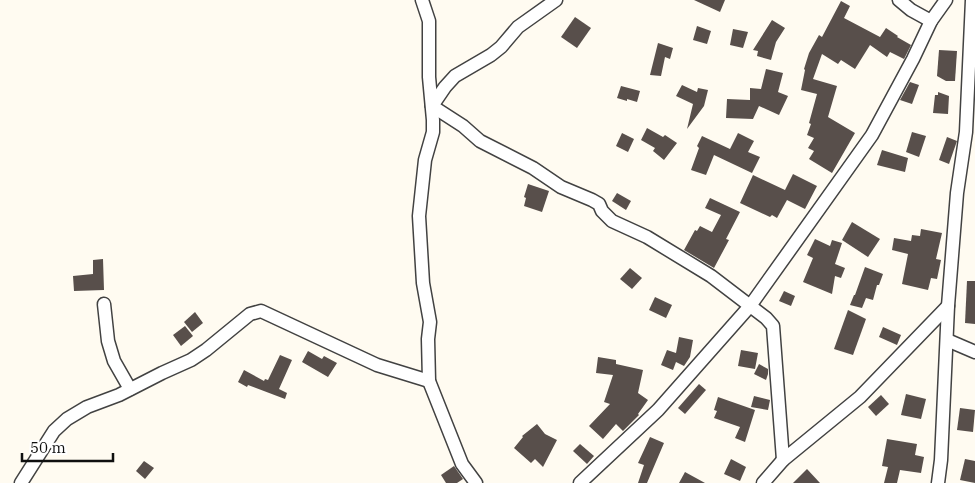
<svg xmlns="http://www.w3.org/2000/svg" width="975" height="483" font-family="'IBM Plex Serif',serif">
	<style>
		.building { fill: #584f4b }
		.lines { fill: none; stroke-linecap: round; stroke-linejoin: round }
		.street-casing { stroke: #424242; stroke-width: 15 }
		.street { stroke: #fff; stroke-width: 12 }
	</style>
	<rect width="100%" height="100%" fill="#fffbf1"/>
	<g class="building">
		<path d="M694,0H725L720,12Z"/>
		<path d="M841,1L850,6L844,18L880,37L886,28L898,36L897,37L911,45L904,59L890,52L887,57L870,45L855,69L841,60L838,64L822,54L813,79L837,86L828,117L855,133L832,173L809,159L814,151L808,148L814,138L807,135L811,124L809,123L817,94L801,90L805,70L804,69L809,53L819,35L822,37Z"/>
		<path d="M575,17L591,28L577,48L561,37Z"/>
		<path d="M772,20L785,28L776,42L771,60L757,56L758,51L753,50Z"/>
		<path d="M697,26L711,31L707,44L693,40Z"/>
		<path d="M733,29L748,32L743,48L730,45Z"/>
		<path d="M658,43L673,48L670,59L665,57L661,76L650,75Z"/>
		<path d="M939,50L957,51L955,81H946L937,76Z"/>
		<path d="M766,69L783,73L778,92L788,96L779,115L759,106L753,119L726,118L727,99L750,100V88L761,89Z"/>
		<path d="M910,82L919,85L912,104L900,100Z"/>
		<path d="M682,85L697,92L698,88L708,90L704,106L687,129L693,104L676,96Z"/>
		<path d="M621,86L640,91L637,102L627,99V101L617,98Z"/>
		<path d="M938,92L949,96L948,114L933,113L935,95H938Z"/>
		<path d="M647,128L663,137L665,135L677,143L664,160L653,151L655,148L641,140Z"/>
		<path d="M912,132L926,136L919,157L906,152Z"/>
		<path d="M622,133L634,139L628,152L616,146Z"/>
		<path d="M738,133L754,141L748,152L760,157L752,173L714,155L706,175L691,170L699,148L697,146L702,136L730,149Z"/>
		<path d="M947,137L957,141L949,164L939,160Z"/>
		<path d="M882,150L908,158L905,172L877,165Z"/>
		<path d="M793,174L817,186L805,209L787,200L777,218L772,215L770,217L740,203L753,175L785,190Z"/>
		<path d="M528,184L549,191L542,212L524,206L526,198L524,197Z"/>
		<path d="M617,193L631,201L626,210L612,201Z"/>
		<path d="M710,198L740,212L726,239L729,240L714,268L684,250L695,230L697,231L700,226L712,232L721,215L705,208Z"/>
		<path d="M852,222L880,239L868,257L842,240Z"/>
		<path d="M921,229L942,233L936,259L941,260L937,279L931,278L928,290L902,284L908,254L892,250L894,238L911,241L912,235L920,236Z"/>
		<path d="M815,239L830,246L832,240L842,243L835,264L845,268L841,278L835,276L832,294L803,282L813,258L807,255Z"/>
		<path d="M103,259L104,290L74,291L73,276L93,274V260Z"/>
		<path d="M865,267L883,274L879,285H877L873,300L866,298L862,308L850,305L854,295H855Z"/>
		<path d="M630,268L642,278L632,289L620,279Z"/>
		<path d="M967,281H975V324L965,323Z"/>
		<path d="M784,291L795,296L791,306L779,301Z"/>
		<path d="M655,297L672,305L666,318L649,310Z"/>
		<path d="M848,310L866,319L853,355L834,349Z"/>
		<path d="M195,312L203,323L192,332L184,322Z"/>
		<path d="M185,326L193,336L181,346L173,335Z"/>
		<path d="M883,327L901,335L897,345L879,337Z"/>
		<path d="M679,337L693,340L690,357L684,366L676,362L673,370L661,365L667,350L676,353Z"/>
		<path d="M741,350L758,353L755,369L738,366Z"/>
		<path d="M308,351L322,359L324,356L337,363L328,377L302,362Z"/>
		<path d="M280,355L292,360L279,389L287,393L285,399L248,385L247,387L238,382L244,370L264,381L265,379L268,380Z"/>
		<path d="M598,357L616,360V364L643,370L638,393L648,400L638,414L639,415L623,431L616,424L603,439L589,426L610,404L604,402L613,375L596,373Z"/>
		<path d="M759,364L768,369V374L766,380L754,374Z"/>
		<path d="M699,384L706,390L685,414L678,408Z"/>
		<path d="M906,394L926,399L921,419L901,415Z"/>
		<path d="M881,395L889,404L876,416L868,407Z"/>
		<path d="M754,396L770,400L768,410L751,407Z"/>
		<path d="M718,397L755,410L745,442L735,438L740,427L714,418L717,411L714,410Z"/>
		<path d="M960,408L975,410L973,432L957,430Z"/>
		<path d="M537,424L545,434L557,440L543,467L535,459L531,463L514,448L523,437L522,436Z"/>
		<path d="M650,437L664,443L647,483H638L644,465L638,463Z"/>
		<path d="M887,439L917,444L915,455L924,457L921,473L900,470L897,483H884L888,467L882,466Z"/>
		<path d="M580,444L594,456L587,464L573,451Z"/>
		<path d="M731,459L746,467L740,481L724,474Z"/>
		<path d="M965,459L975,461V483L960,480Z"/>
		<path d="M144,461L154,468L145,479L136,471Z"/>
		<path d="M454,466L463,479L457,483H446L441,475Z"/>
		<path d="M807,469L820,483H793Z"/>
		<path d="M685,472L705,483H679Z"/>
	</g>
	<g class="lines">
		<defs>
			<g id="street">
				<path d="M422,0L429,21V77L433,120V132L425,160L419,216L423,283L430,322L428,339L429,381L462,464L476,483"/>
				<path d="M899,0L911,10L931,21"/>
				<path d="M432,106L463,126L480,141L533,168L561,187L592,200L599,204L602,211L612,221L647,237L711,276L766,318L773,326L783,460"/>
				<path d="M432,106L445,87L455,76L491,55L501,47L518,27L556,0"/>
				<path d="M104,304L108,341L114,361L130,389"/>
				<path d="M947,340L975,352"/>
				<path d="M21,483L54,431L67,419L87,407L119,395L162,373L191,360L206,350L250,314L261,311L377,365L429,381"/>
				<path d="M580,483L658,410L750,306L872,135L913,59L931,21L946,0"/>
				<path d="M763,483L783,460L860,397L948,306"/>
				<path d="M938,483L941,460L948,306L957,193L966,132L972,0"/>
			</g>
		</defs>
		<use href="#street" class="street-casing"/>
		<use href="#street" class="street"/>
	</g>
	<path d="M22 453v8h91v-8" fill="none" stroke="#0f0f0f" stroke-width="2.5"/>
	<text x="30" y="453" font-size="15" fill="#0f0f0f" stroke="#ffffff" stroke-width="4" paint-order="stroke">50 m</text>
</svg>
